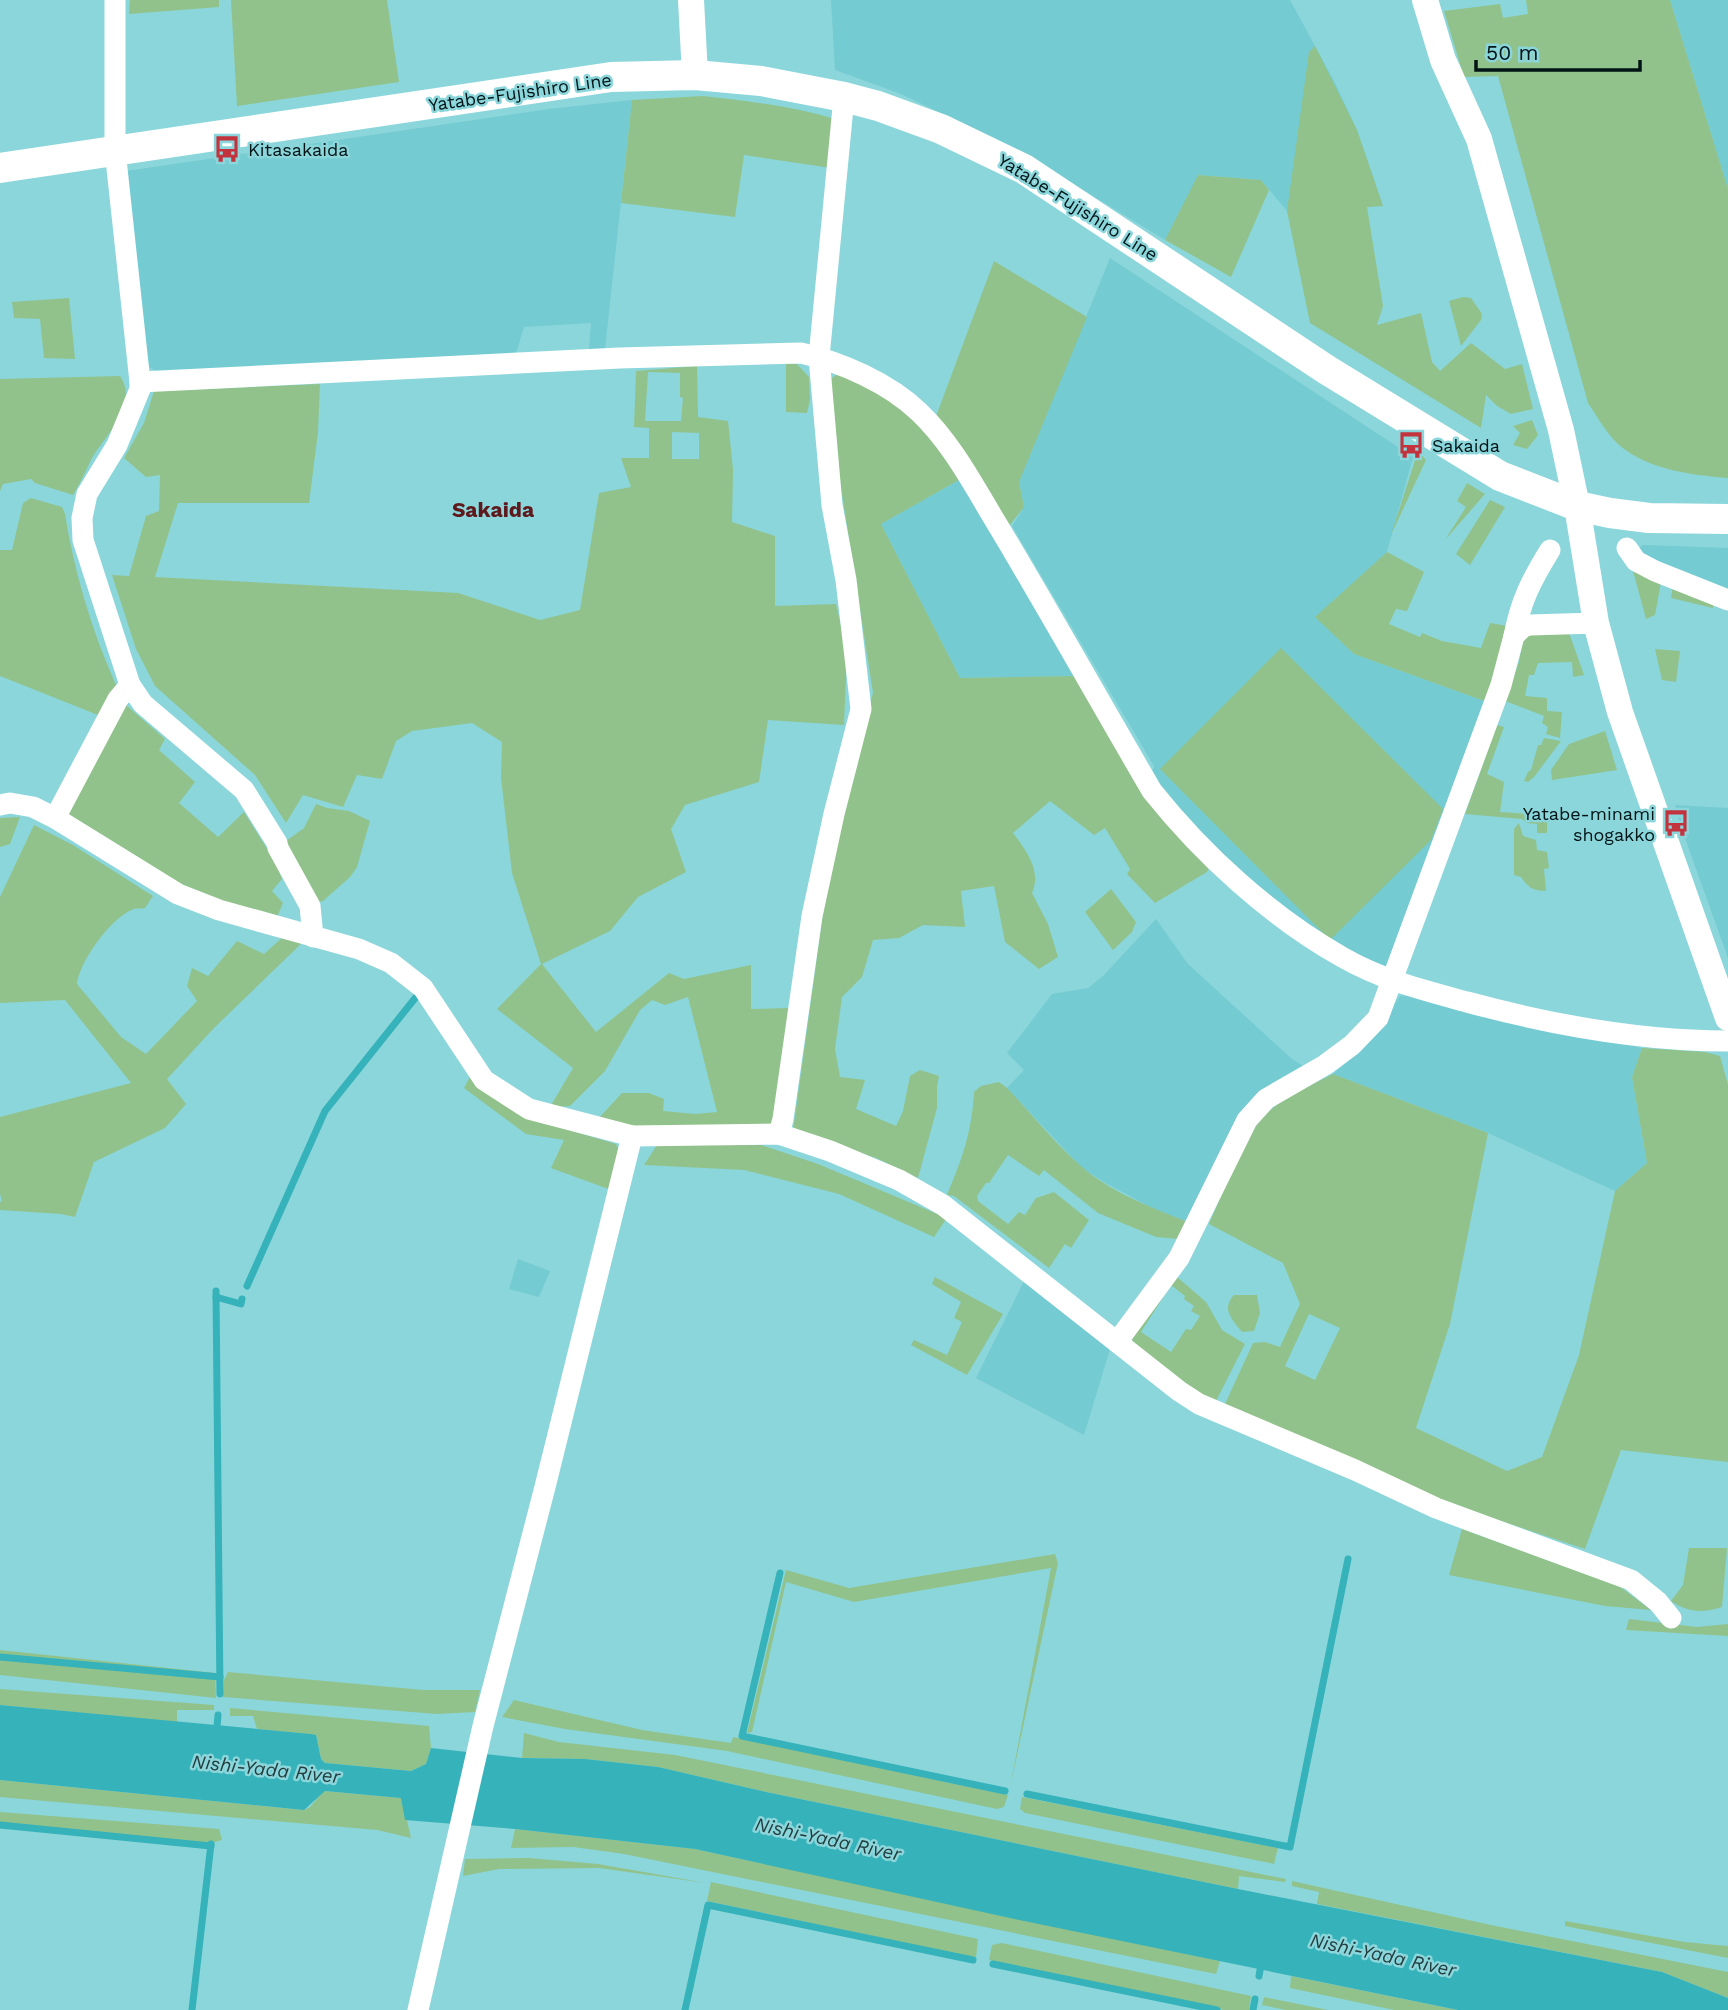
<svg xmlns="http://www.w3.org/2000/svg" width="1728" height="2010" font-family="'Work Sans',sans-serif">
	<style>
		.built { fill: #74cbd1 }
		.green { fill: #91c28b; fill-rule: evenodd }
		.water { fill: #36b2ba }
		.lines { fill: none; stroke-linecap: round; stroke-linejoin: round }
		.stream { stroke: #36b2ba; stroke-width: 7 }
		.minor { stroke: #fff; stroke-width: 21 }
		.tertiary { stroke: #fff; stroke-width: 26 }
		.secondary { stroke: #fff; stroke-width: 30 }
		.labels { text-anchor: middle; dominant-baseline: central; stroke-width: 5; stroke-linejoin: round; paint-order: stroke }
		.street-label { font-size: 18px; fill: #001315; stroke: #8bd6db }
		.poi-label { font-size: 18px; fill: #001315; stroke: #8bd6db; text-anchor: start }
		.water-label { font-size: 19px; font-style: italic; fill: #233d3f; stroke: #8bd6db }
		.quarter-label { font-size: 21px; font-weight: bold; fill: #5e191c; stroke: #8bd6db }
	</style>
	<rect width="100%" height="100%" fill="#8bd6db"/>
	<g class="built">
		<path d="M831,0H1290L1334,81L1357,130L1383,206L1287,211L1261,180L1199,175L1165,240L1018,150L901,94L835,70Z"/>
		<path d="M1670,0H1728V189L1689,62Z"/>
		<path d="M632,100L605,349L589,350L591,323L524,327L516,353L158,372L149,367L142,324L126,171L549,109Z"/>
		<path d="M1110,258L1413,457L1387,552L1316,617L1354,654L1487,702L1388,972L1323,939L1239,874L1151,776L1154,766L1012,526L1024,507L1019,482Z"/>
		<path d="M959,480L1078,676L960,678L881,524Z"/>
		<path d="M1643,545L1728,548V589L1641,554L1639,548Z"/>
		<path d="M1675,805L1728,808V958L1681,827Z"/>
		<path d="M1156,919L1188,964L1292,1059L1305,1067L1270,1086L1188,1222L1152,1208L1104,1182L1082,1168L1007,1088L1024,1070L1007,1053L1052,994L1088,988L1103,976Z"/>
		<path d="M1400,996H1410L1642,1048L1632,1077L1647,1163L1615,1191L1488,1133L1333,1074L1366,1046Z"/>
		<path d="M518,1259L550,1271L539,1297L509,1289Z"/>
		<path d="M1024,1281L1110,1349L1084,1435L976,1378Z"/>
	</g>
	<g class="green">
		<path d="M130,0H219V7L129,14Z"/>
		<path d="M231,0H387L399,82L237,106Z"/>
		<path d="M1526,0H1670L1728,189V478C1691,475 1641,469 1614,440C1604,429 1596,415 1588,403L1498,76L1464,77L1444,11L1500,4L1503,18L1528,14Z"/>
		<path d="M1315,46L1357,130L1383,206L1367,207L1383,306L1377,325L1421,313L1432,362L1440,371L1471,343L1505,369L1522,364L1533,409L1511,414L1497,406L1486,395L1481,428L1310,323L1287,211L1309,52Z"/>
		<path d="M703,96C747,101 792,106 835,119L831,168L744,155L735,217L621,203L632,100Z"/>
		<path d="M1198,175L1261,180L1269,190L1231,277L1165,240Z"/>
		<path d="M994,261L1087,317L1019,482L1024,507L1006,530L935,419Z"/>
		<path d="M1463,297L1471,298L1482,314L1481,320L1461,346L1449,301Z"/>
		<path d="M69,298L75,359L44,358L40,319L14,318L12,302Z"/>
		<path d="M786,364H797L809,377L810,399L807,413L786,412Z"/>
		<path d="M697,366L698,417L728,421L733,470L732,522L775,536V606L836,604L847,652L844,725L768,720L759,782L685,805L671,829L686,872L638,897L610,931L542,964L596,1032L669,973L684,979L751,965V1009L788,1008L781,1089L772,1126L635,1127L598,1119L622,1093H649L664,1099L663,1111L695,1114L717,1112L688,997L665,1005L652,1000L640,1010L605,1071L570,1106L550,1107L573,1068L497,1009L541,964L512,873L501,778L502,742L472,723L412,731L396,741L382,779L357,775L343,807L303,795L286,823L255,775L155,686L136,649L112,575L129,576L146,516L159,511L160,475L146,477L124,458L144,423L154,391L320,384L318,432L309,503H178L155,577L458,593L540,620L580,610L599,493L631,487L621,458H649V428L634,427L636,371ZM648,372L680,373V397L683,398L681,421H645ZM672,432L699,433V459H672Z"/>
		<path d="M839,373C861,381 892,398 910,414C930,432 944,458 959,480L881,524L960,678L1078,676L1210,867L1207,872L1155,903L1127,874L1130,869L1105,828L1094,835L1050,801L1013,833C1026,850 1042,871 1032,893L1048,924L1058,957L1039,969L1005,942L994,886L961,891L965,927L923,925L899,938L873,940L862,977L842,997L835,1049L840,1077L865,1080L856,1109L896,1126L903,1111L910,1076L920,1070L939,1076L937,1087V1108L918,1178L876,1158L793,1131L823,913L844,797L873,693L838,468L830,384L832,378Z"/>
		<path d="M120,376C140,406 104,436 91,460C85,472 80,484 73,495L35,483L31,479L3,484L0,491V379Z"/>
		<path d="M1532,420L1538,435L1527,449L1513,445L1520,433L1513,426Z"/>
		<path d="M1418,451L1426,460L1391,535Z"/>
		<path d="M1467,483L1485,494L1445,540L1466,507L1457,501Z"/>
		<path d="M31,498L62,507L65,514C74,572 92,631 116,685L98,715L0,676V550H12L23,503Z"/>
		<path d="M1490,500L1505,507L1470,565L1456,554Z"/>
		<path d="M1387,552L1424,572L1407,611L1396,609L1389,624L1420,637L1422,633L1442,641L1481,648L1490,623L1508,626L1487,702L1354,654L1315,617Z"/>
		<path d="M1633,571L1661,582L1655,615L1646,619Z"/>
		<path d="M1673,586L1713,603V608L1671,598Z"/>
		<path d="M1567,627L1584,675L1573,677L1572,662L1538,663L1534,675H1529L1525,696L1547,698V711L1562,712L1560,738L1546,734L1548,727L1542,723L1544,716L1505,701L1519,662L1524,632Z"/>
		<path d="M1281,648L1443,809L1431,840L1330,940L1160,769Z"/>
		<path d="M1655,649L1680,651L1676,682L1662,680Z"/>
		<path d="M126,705L165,739L159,750L195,782L179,803L218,837L244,812L276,863L282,879L272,891L283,903L277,917L223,901L181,884L65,812Z"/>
		<path d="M1497,725L1504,727L1487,774L1504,782L1500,812L1547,815V833H1537V824L1527,823L1522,819L1465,814Z"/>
		<path d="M1605,731L1617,770L1552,780L1551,770L1569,744Z"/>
		<path d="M1544,738L1561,741L1534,777L1528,782L1524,781L1528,772L1531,770L1538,745H1541Z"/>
		<path d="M316,804L327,808L349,811L370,821L357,867L350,877L323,901L319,902L286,841L304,828Z"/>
		<path d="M20,817L10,844L0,847V818Z"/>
		<path d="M1519,823L1523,836L1536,840L1537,850L1547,852L1549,868L1544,869L1546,891C1534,891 1528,888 1521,877L1514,875V829Z"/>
		<path d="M34,825L73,845L153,896L145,908C141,909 137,908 134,909C112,916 79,962 77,984L121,1037L146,1054L197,1001L187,986L192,968L208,976L237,941L264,954L284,936L303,942L214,1028L167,1079L186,1104L165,1128L94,1162L75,1217L61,1214L0,1210V1202L2,1201L0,1194V1117L131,1083L65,1000L0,1003V897Z"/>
		<path d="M1111,889L1136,922L1132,932L1113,950L1085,912Z"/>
		<path d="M1642,1048L1705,1052L1720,1056L1728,1085V1462L1621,1450L1585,1549L1441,1501L1225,1404L1253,1343L1265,1342L1280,1347L1300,1304L1283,1263L1209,1224C1222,1196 1245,1131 1267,1113C1286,1096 1310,1086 1333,1074L1488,1133L1450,1324L1416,1428L1507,1471L1542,1457L1579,1355L1615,1191L1647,1163L1632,1077ZM1309,1314L1340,1328L1315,1380L1285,1366Z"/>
		<path d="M471,1075L569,1130L616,1144L620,1152L611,1190L551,1168L564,1140L526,1134L464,1088Z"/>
		<path d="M999,1082L1007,1088C1032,1114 1055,1144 1082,1167C1112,1193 1153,1208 1188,1222L1179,1239L1156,1237L1098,1213L1044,1170L1039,1176L1008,1155L989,1183H986L977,1196L978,1201L1008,1224L1019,1212L1025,1215L1036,1198L1054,1192L1089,1220L1071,1248L1065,1244L1049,1268L954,1196L947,1195C962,1159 972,1132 974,1092L981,1086Z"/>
		<path d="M657,1145H761L818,1164L947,1218L934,1237L839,1194L744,1170L644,1165Z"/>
		<path d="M1176,1276L1206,1302L1222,1330L1245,1344L1215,1403L1133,1348L1132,1337ZM1171,1285L1185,1296L1184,1299L1194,1306L1191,1311L1200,1316L1191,1330L1186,1329L1171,1352L1141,1332Z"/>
		<path d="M935,1277L1003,1314L967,1375L911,1345L914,1340L947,1355L962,1322L954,1318L961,1302L932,1284Z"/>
		<path d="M1234,1295H1257L1260,1313L1254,1331L1242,1332C1232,1319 1221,1309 1234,1295Z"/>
		<path d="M1462,1529L1619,1586L1651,1610L1605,1606L1449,1575Z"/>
		<path d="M1689,1548H1727L1722,1607C1702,1613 1689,1613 1671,1601L1683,1585Z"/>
		<path d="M1055,1554L1058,1563L1010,1788L1051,1568L854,1602L786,1582L752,1732L747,1733L786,1570L849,1588Z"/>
		<path d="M1629,1619L1697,1627L1728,1624V1636L1626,1630Z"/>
		<path d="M0,1650L215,1673L216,1698L0,1675Z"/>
		<path d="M228,1672L423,1690H480L475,1712L437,1714L223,1697L224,1680Z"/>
		<path d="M0,1689L214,1705V1710H177V1722L0,1705Z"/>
		<path d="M514,1700L642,1730L731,1743L733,1737L1008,1795L1004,1807L997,1809L727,1751L565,1729L502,1717Z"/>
		<path d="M230,1708L429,1726L431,1748L426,1764L411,1771L325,1763L321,1759L316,1735L257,1729L253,1716H230Z"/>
		<path d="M524,1733L559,1742L675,1755L1286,1879L1285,1882L1239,1876L1238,1889L766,1792L658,1767L585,1759L522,1758Z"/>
		<path d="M0,1780L304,1810L310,1807L324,1791L402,1798L411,1838L377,1830L0,1797Z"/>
		<path d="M1022,1797L1278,1848L1274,1864L1025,1813L1020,1809Z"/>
		<path d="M0,1812L219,1829L222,1840L205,1845L0,1828Z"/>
		<path d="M515,1829L695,1849L1220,1961L1216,1974L624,1854L573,1847L511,1848Z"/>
		<path d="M529,1858L598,1864L706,1883L599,1868L499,1869L463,1876L465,1859Z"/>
		<path d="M1292,1881L1491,1925L1728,1972V1998L1662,1972L1317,1904L1319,1892L1292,1886Z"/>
		<path d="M711,1882L978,1939L976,1958L707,1901Z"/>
		<path d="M1565,1921L1685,1942L1728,1946V1958L1565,1926Z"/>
		<path d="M1002,1943L1251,1996L1249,2010H1224L989,1960L992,1945Z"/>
		<path d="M1291,1976L1458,2010H1394L1290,1988Z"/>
		<path d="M1264,1997L1328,2010H1286L1262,2005Z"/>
	</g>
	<path class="water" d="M0,1705L311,1734L316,1735L321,1759L325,1763L411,1771L426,1764L431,1748L522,1758L585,1759L658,1767L766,1792L1238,1889L1662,1972L1728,1998V2010H1458L1024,1921L695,1849L515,1829L405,1820L401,1798L325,1791L304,1810L0,1780Z"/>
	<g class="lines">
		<g class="stream">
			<path d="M247,1286L325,1111L416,997"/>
			<path d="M216,1291L220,1694"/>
			<path d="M216,1297L241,1304L242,1299"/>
			<path d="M780,1573L742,1736L1005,1791"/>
			<path d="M0,1657L220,1677"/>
			<path d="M217,1727L218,1715"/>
			<path d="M1027,1794L1290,1847L1348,1559"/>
			<path d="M0,1825L211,1846"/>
			<path d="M993,1964L1217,2010"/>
			<path d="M1259,1976L1261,1965"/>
			<path d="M192,2010L211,1844"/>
			<path d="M685,2010L708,1905L973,1960"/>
			<path d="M1253,2010L1255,1999"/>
		</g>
		<g class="minor">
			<path d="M115,0V150L140,382V389L117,445L87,494L82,518L83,540L130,685L143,704L244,790L277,843L278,848L310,906L313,937"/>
			<path d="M140,382L620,358L801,353C841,362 889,383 919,412C953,444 976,490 1000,529C1052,616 1101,704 1152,791C1203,855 1270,916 1342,957C1382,980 1423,990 1467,1002C1552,1025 1640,1041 1728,1041"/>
			<path d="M1627,548L1636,561L1655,571L1728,600"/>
			<path d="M1514,636C1521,600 1531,581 1550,550"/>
			<path d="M0,805L10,803L33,807L55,818L178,894L219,910L359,949L391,963L423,988L484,1080L529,1109L632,1136L779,1134L830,1151L899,1180L943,1205L1179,1391L1199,1404L1355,1470L1436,1508L1631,1580L1658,1602L1671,1618"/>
			<path d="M55,818L118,699L130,685"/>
			<path d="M779,1134L783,1119L812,916L834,814L861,709L846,580L832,505L819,357L844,97"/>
			<path d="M1117,1342L1179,1258L1247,1120L1266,1099L1325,1065L1352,1045L1378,1018L1501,685L1514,636L1523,627L1530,625L1596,623"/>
			<path d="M418,2010L483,1726L545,1487L632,1136"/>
		</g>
		<g class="tertiary">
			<path d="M691,0L695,75"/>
			<path d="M1425,0L1443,60L1479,139L1561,430L1577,506L1596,623L1620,712L1728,1018"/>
		</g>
		<path class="secondary" d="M0,168L611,77L695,75L761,81L844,97L878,106L941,129L1024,169L1327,370L1500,476L1577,506L1610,513L1649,518L1728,519"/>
	</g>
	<defs>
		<symbol id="bus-bare" viewBox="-9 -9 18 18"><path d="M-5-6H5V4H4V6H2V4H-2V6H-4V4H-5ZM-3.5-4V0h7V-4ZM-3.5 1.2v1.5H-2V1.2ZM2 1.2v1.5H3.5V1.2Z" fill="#c3333e" stroke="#8bd6db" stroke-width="2.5" paint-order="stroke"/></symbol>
	</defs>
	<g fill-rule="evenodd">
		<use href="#bus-bare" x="208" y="130" width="38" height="38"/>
		<use href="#bus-bare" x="1392" y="426" width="38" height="38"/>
		<use href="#bus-bare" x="1657" y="804" width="38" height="38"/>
	</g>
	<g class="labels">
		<g class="street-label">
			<text transform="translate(520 92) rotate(-8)">Yatabe-Fujishiro Line</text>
			<text transform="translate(1078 207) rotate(32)">Yatabe-Fujishiro Line</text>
		</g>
		<g class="poi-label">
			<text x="248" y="149">Kitasakaida</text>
			<text x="1432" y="445">Sakaida</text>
			<text x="1655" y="813" text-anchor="end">Yatabe-minami<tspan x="1655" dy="21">shogakko</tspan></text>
		</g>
		<g class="water-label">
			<text transform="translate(266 1769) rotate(6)">Nishi-Yada River</text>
			<text transform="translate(828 1839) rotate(12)">Nishi-Yada River</text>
			<text transform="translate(1383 1955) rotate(12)">Nishi-Yada River</text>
		</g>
		<g class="quarter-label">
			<text x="493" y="509">Sakaida</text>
		</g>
	</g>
	<path d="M1476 60v10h164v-10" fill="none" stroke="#001315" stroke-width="3.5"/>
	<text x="1486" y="60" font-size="21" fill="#001315" stroke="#8bd6db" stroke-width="5" paint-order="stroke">50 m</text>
</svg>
